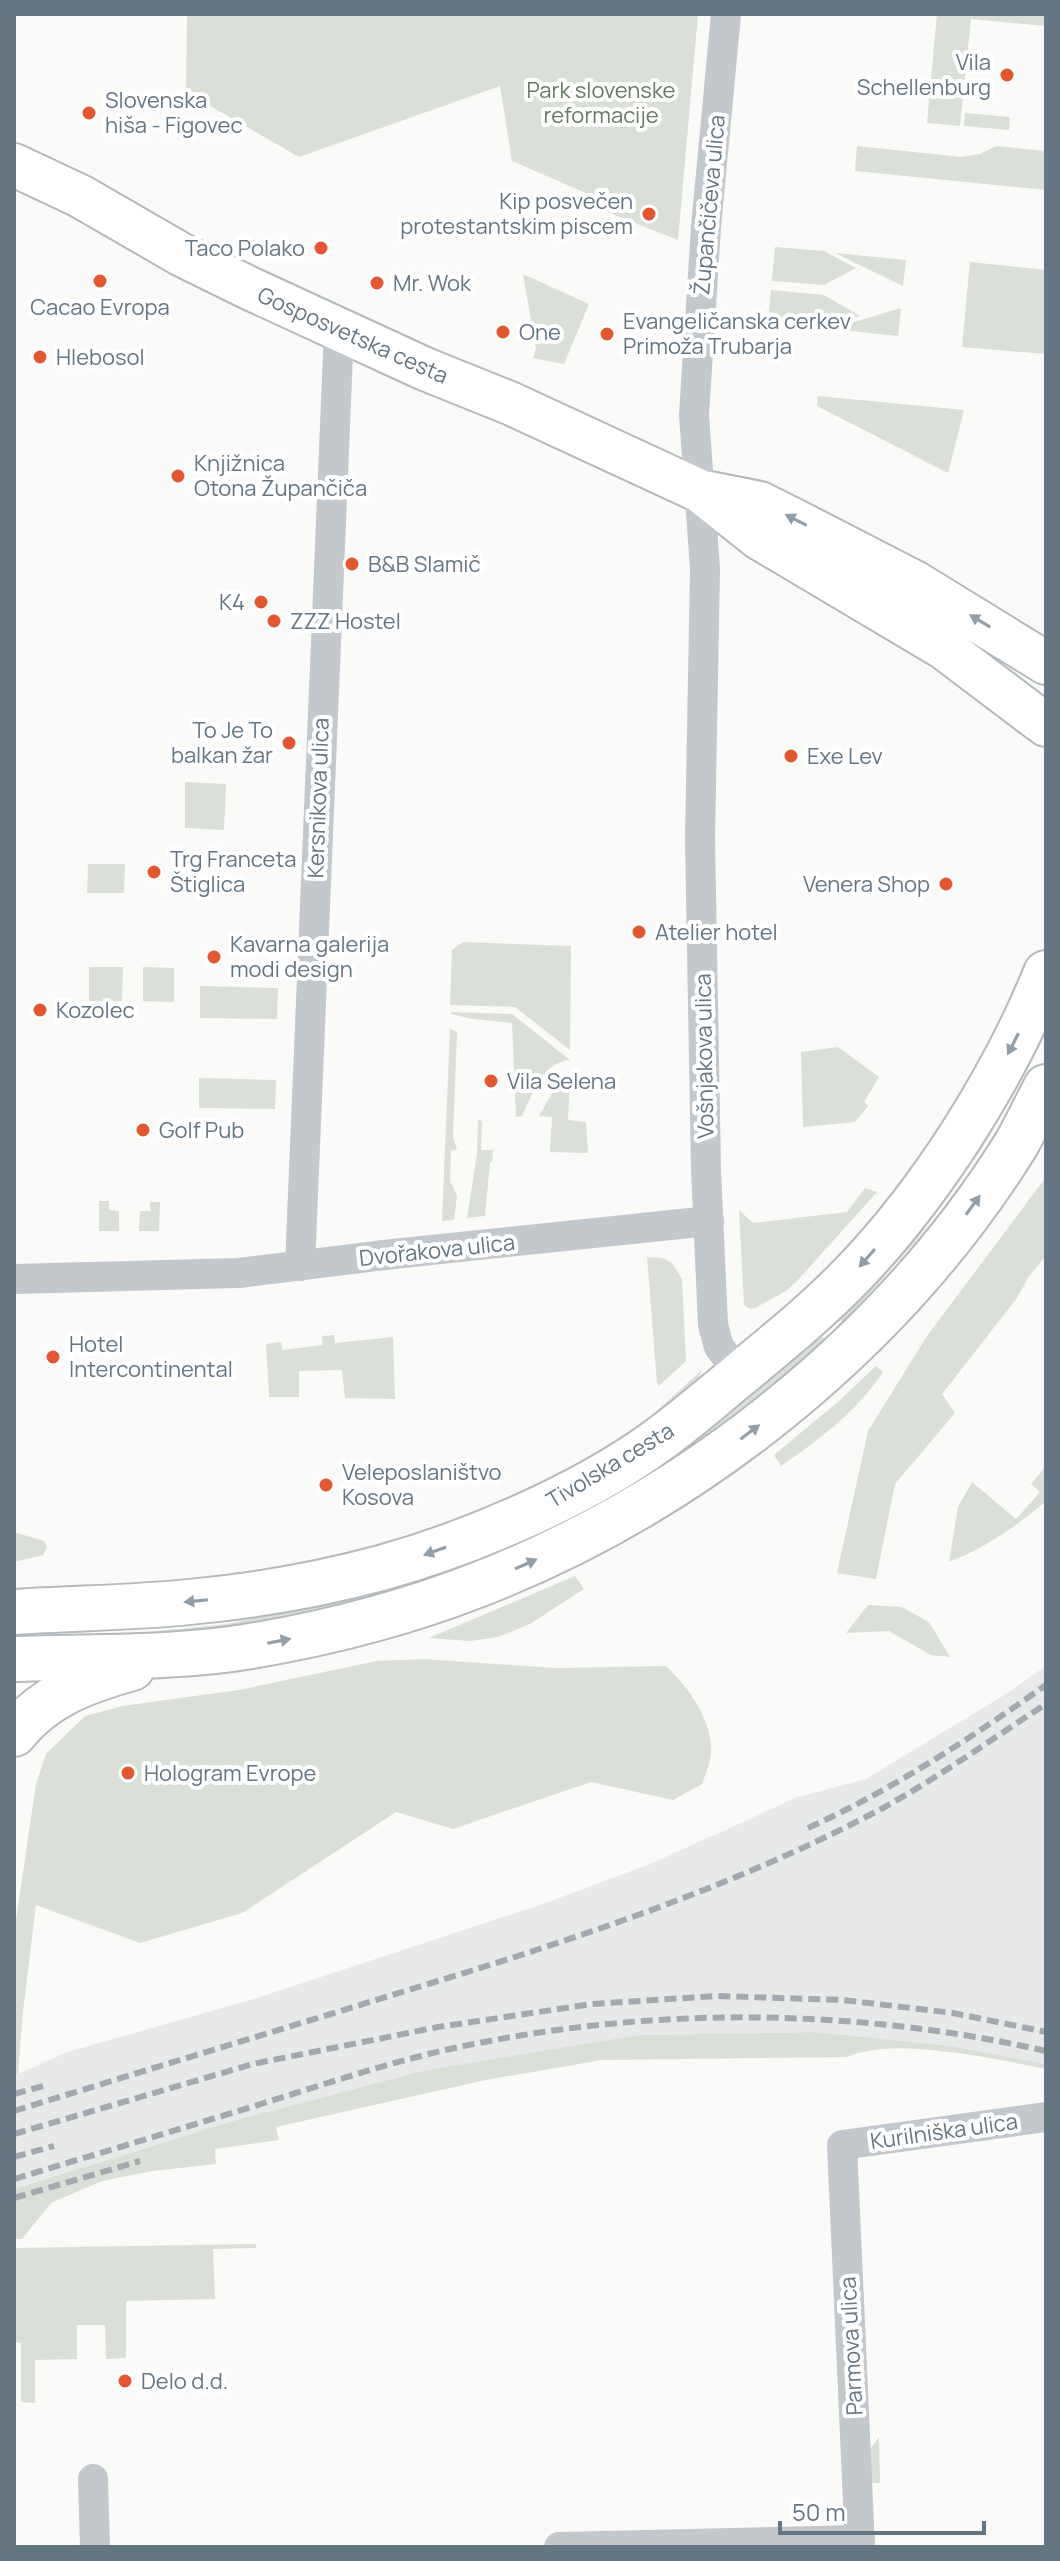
<svg xmlns="http://www.w3.org/2000/svg" width="1060" height="2561" font-family="Manrope,sans-serif">
	<style>
		.built { fill: #e8e9e9 }
		.green { fill: #dadfd7 }
		.lines { fill: none; stroke-linecap: round; stroke-linejoin: round }
		.secondary-casing { stroke: #b3babf; stroke-width: 46 }
		.primary-casing { stroke: #b5babe; stroke-width: 48 }
		.street { stroke: #c3c8cc; stroke-width: 30 }
		.secondary { stroke: #fff; stroke-width: 42 }
		.primary { stroke: #fff; stroke-width: 44 }
		.rail { stroke: #a2aab0; stroke-width: 6; stroke-dasharray: 12 6; stroke-linecap: butt }
		.oneway { fill: #939fa8 }
		.poi-dot { fill: #e4572e; stroke: #fff; stroke-width: 3 }
		.labels { text-anchor: middle; dominant-baseline: central; stroke-width: 8; stroke-linejoin: round; paint-order: stroke }
		.poi-label { font-size: 22px; fill: #657683; stroke: #fff; text-anchor: start }
		.park-label { font-size: 22px; fill: #687a64; stroke: #fff }
		.street-label { font-size: 22px; fill: #657683; stroke: #fff }
	</style>
	<rect width="100%" height="100%" fill="#fafaf8"/>
	<path class="built" d="M1046,1666V2064L951,2046L816,2032L638,2035L426,2070L233,2121L14,2189V2076L67,2052L257,1998L543,1904L650,1864L798,1797L866,1779L1006,1694Z"/>
	<g class="green">
		<path d="M187,14H698L678,240L602,210L603,208L586,193L512,161L500,86L299,157L186,92Z"/>
		<path d="M937,14H1046V26L971,19L960,126L927,123Z"/>
		<path d="M965,113L1010,117L1009,130L964,126Z"/>
		<path d="M857,146L961,157L980,154L996,146L1046,151V190L855,171Z"/>
		<path d="M775,247L824,251L856,268L824,285L772,281Z"/>
		<path d="M835,253L906,260L903,286Z"/>
		<path d="M970,262L1046,270V354L962,347Z"/>
		<path d="M523,274L589,304L564,364L533,358L536,349Z"/>
		<path d="M771,290L824,295L860,316L818,329L772,324L774,313L769,312Z"/>
		<path d="M901,308L898,336L831,329Z"/>
		<path d="M818,396L964,410L948,473L817,406Z"/>
		<path d="M185,782L226,784L224,830L185,828Z"/>
		<path d="M88,864H125L124,893H87Z"/>
		<path d="M463,942L571,946L570,1050L515,1007L450,1005L452,950Z"/>
		<path d="M89,967H123L122,1001H89Z"/>
		<path d="M143,967L174,968V1002L143,1001Z"/>
		<path d="M200,986L278,988L277,1019L200,1018Z"/>
		<path d="M1046,1011V1031L1014,1094L982,1148L915,1242L843,1323L835,1314Z"/>
		<path d="M451,1012L512,1014L570,1060C541,1063 533,1093 522,1116L516,1117L512,1023L473,1019L451,1014Z"/>
		<path d="M450,1029L457,1032L453,1137L457,1150H451L450,1181L457,1196L454,1220L442,1221Z"/>
		<path d="M838,1047L879,1077L864,1102L868,1106L855,1122L803,1127L801,1052Z"/>
		<path d="M199,1078L276,1080L275,1109L199,1108Z"/>
		<path d="M570,1078L568,1120L586,1122L588,1153L550,1152L552,1117L539,1116L557,1085Z"/>
		<path d="M478,1120L482,1121L481,1150H493L492,1162H490L485,1216L467,1218L477,1154Z"/>
		<path d="M1046,1177V1256L1029,1276L1017,1298L942,1394L955,1413L895,1484L876,1579L837,1573L868,1431L927,1336Z"/>
		<path d="M865,1188L877,1192L797,1281L786,1291L755,1308L750,1309L744,1305L739,1210L753,1223L847,1212Z"/>
		<path d="M99,1201H109V1210L119,1211V1231H99Z"/>
		<path d="M150,1202H160L159,1231H139L140,1211H150Z"/>
		<path d="M647,1257L662,1258L672,1263L682,1279L686,1361L659,1386L657,1383Z"/>
		<path d="M816,1331L826,1340C725,1433 609,1509 482,1561C435,1580 386,1593 338,1605C291,1617 243,1629 195,1632C135,1637 74,1636 14,1638L139,1633L227,1624L366,1594Z"/>
		<path d="M334,1335L335,1343L393,1337L395,1399L345,1398L342,1370L299,1371V1397H269L266,1344L281,1342L282,1350L323,1345L322,1336Z"/>
		<path d="M876,1366L883,1372C857,1411 820,1439 781,1466L774,1455L839,1401Z"/>
		<path d="M702,1370L695,1385L634,1432L641,1425Z"/>
		<path d="M1046,1466V1501C1017,1526 985,1548 949,1562L958,1507L972,1482L1016,1519L1040,1492L1031,1484Z"/>
		<path d="M14,1532L44,1541L47,1547L43,1555L14,1562Z"/>
		<path d="M575,1576L584,1589L530,1624L498,1637L470,1641L429,1638Z"/>
		<path d="M868,1605L901,1607L929,1622L950,1657L931,1655L889,1631L846,1633Z"/>
		<path d="M423,1659L556,1668L666,1666C690,1689 717,1726 710,1760C708,1768 705,1776 702,1784L673,1800L591,1782L453,1829L396,1812L242,1913L140,1943L36,1905L23,2011L18,2074L14,2076V1933L36,1784L46,1754L85,1716L122,1706L239,1690L377,1661Z"/>
		<path d="M816,2032L951,2046L1046,2064V2069C997,2059 892,2036 847,2057L602,2060L486,2080L276,2127L279,2140L215,2149L216,2164L153,2171L102,2181L51,2203L22,2239H14V2189L233,2121L426,2070L638,2035Z"/>
		<path d="M256,2244V2248L213,2249L215,2299L126,2301V2358L106,2359L105,2325H77V2359L35,2360V2403L21,2402V2343L14,2342V2248Z"/>
		<path d="M879,2437L880,2483H870L868,2452Z"/>
	</g>
	<g class="lines">
		<defs>
			<g id="secondary">
				<path d="M14,165L80,196L182,255L249,288L425,369L512,404L700,491L759,538L944,648L1046,725"/>
				<path d="M710,493L760,503L792,519L916,583L1046,663"/>
			</g>
			<g id="primary">
				<path d="M14,1612C72,1608 131,1608 189,1602C253,1596 318,1585 381,1568C471,1543 581,1496 657,1441C685,1421 711,1398 738,1376C776,1344 815,1313 850,1277C930,1195 1003,1079 1046,973"/>
				<path d="M14,1659C92,1656 175,1659 251,1646C329,1633 406,1613 480,1584C695,1500 895,1340 1017,1143C1027,1125 1036,1106 1046,1087"/>
				<path d="M14,1734C45,1695 86,1681 132,1668"/>
			</g>
		</defs>
		<use href="#secondary" class="secondary-casing"/>
		<use href="#primary" class="primary-casing"/>
		<g class="street">
			<path d="M726,14L706,227L694,415L705,569L700,839L706,1170L713,1325L719,1347L740,1374"/>
			<path d="M300,1266L339,330"/>
			<path d="M14,1279L239,1273L393,1254L709,1221"/>
			<path d="M93,2479L95,2547"/>
			<path d="M559,2547L860,2540"/>
			<path d="M860,2547L842,2145L1046,2117"/>
		</g>
		<use href="#secondary" class="secondary"/>
		<use href="#primary" class="primary"/>
		<g class="rail">
			<path d="M808,1828C892,1790 971,1738 1046,1685"/>
			<path d="M14,2094L47,2085"/>
			<path d="M14,2111C143,2071 273,2032 402,1992C564,1943 733,1888 883,1808C939,1777 992,1739 1046,1704"/>
			<path d="M14,2134L253,2064L438,2027L592,2004L717,1996L843,2000L953,2013L1046,2032"/>
			<path d="M14,2157L54,2146"/>
			<path d="M14,2179C97,2154 180,2129 264,2103C325,2084 387,2063 450,2049C646,2006 851,2007 1046,2051"/>
			<path d="M14,2198L140,2161"/>
		</g>
	</g>
	<defs><path id="oneway-solid" d="M-6-.8H1V-3.2L6.5 0L1 3.2V.8H-6Z" transform="scale(2)"/></defs>
	<g class="oneway">
		<use href="#oneway-solid" transform="translate(796 520) rotate(-153)"/>
		<use href="#oneway-solid" transform="translate(980 621) rotate(-149)"/>
		<use href="#oneway-solid" transform="translate(1013 1044) rotate(117)"/>
		<use href="#oneway-solid" transform="translate(973 1205) rotate(-54)"/>
		<use href="#oneway-solid" transform="translate(867 1258) rotate(131)"/>
		<use href="#oneway-solid" transform="translate(750 1432) rotate(-37)"/>
		<use href="#oneway-solid" transform="translate(435 1551) rotate(160)"/>
		<use href="#oneway-solid" transform="translate(526 1564) rotate(-24)"/>
		<use href="#oneway-solid" transform="translate(196 1601) rotate(174)"/>
		<use href="#oneway-solid" transform="translate(279 1641) rotate(-11)"/>
	</g>
	<g class="poi-dot">
		<circle cx="1007" cy="75" r="8"/>
		<circle cx="89" cy="113" r="8"/>
		<circle cx="649" cy="214" r="8"/>
		<circle cx="321" cy="248" r="8"/>
		<circle cx="100" cy="281" r="8"/>
		<circle cx="377" cy="283" r="8"/>
		<circle cx="503" cy="332" r="8"/>
		<circle cx="607" cy="334" r="8"/>
		<circle cx="40" cy="357" r="8"/>
		<circle cx="178" cy="476" r="8"/>
		<circle cx="352" cy="564" r="8"/>
		<circle cx="261" cy="602" r="8"/>
		<circle cx="274" cy="621" r="8"/>
		<circle cx="289" cy="743" r="8"/>
		<circle cx="791" cy="756" r="8"/>
		<circle cx="154" cy="872" r="8"/>
		<circle cx="946" cy="884" r="8"/>
		<circle cx="639" cy="932" r="8"/>
		<circle cx="214" cy="957" r="8"/>
		<circle cx="40" cy="1010" r="8"/>
		<circle cx="491" cy="1081" r="8"/>
		<circle cx="143" cy="1130" r="8"/>
		<circle cx="53" cy="1357" r="8"/>
		<circle cx="326" cy="1485" r="8"/>
		<circle cx="128" cy="1773" r="8"/>
		<circle cx="125" cy="2381" r="8"/>
	</g>
	<g class="labels">
		<g class="poi-label">
			<text x="991" y="62" text-anchor="end">Vila<tspan x="991" dy="25">Schellenburg</tspan></text>
			<text x="105" y="100">Slovenska<tspan x="105" dy="25">hiša - Figovec</tspan></text>
			<text x="633" y="201" text-anchor="end">Kip posvečen<tspan x="633" dy="25">protestantskim piscem</tspan></text>
			<text x="305" y="248" text-anchor="end">Taco Polako</text>
			<text x="393" y="283">Mr. Wok</text>
			<text x="100" y="307" text-anchor="middle">Cacao Evropa</text>
			<text x="623" y="321">Evangeličanska cerkev<tspan x="623" dy="25">Primoža Trubarja</tspan></text>
			<text x="519" y="332">One</text>
			<text x="56" y="357">Hlebosol</text>
			<text x="194" y="463">Knjižnica<tspan x="194" dy="25">Otona Župančiča</tspan></text>
			<text x="368" y="564">B&amp;B Slamič</text>
			<text x="245" y="602" text-anchor="end">K4</text>
			<text x="290" y="621">ZZZ Hostel</text>
			<text x="273" y="730" text-anchor="end">To Je To<tspan x="273" dy="25">balkan žar</tspan></text>
			<text x="807" y="756">Exe Lev</text>
			<text x="170" y="859">Trg Franceta<tspan x="170" dy="25">Štiglica</tspan></text>
			<text x="930" y="884" text-anchor="end">Venera Shop</text>
			<text x="655" y="932">Atelier hotel</text>
			<text x="230" y="944">Kavarna galerija<tspan x="230" dy="25">modi design</tspan></text>
			<text x="56" y="1010">Kozolec</text>
			<text x="507" y="1081">Vila Selena</text>
			<text x="159" y="1130">Golf Pub</text>
			<text x="69" y="1344">Hotel<tspan x="69" dy="25">Intercontinental</tspan></text>
			<text x="342" y="1472">Veleposlaništvo<tspan x="342" dy="25">Kosova</tspan></text>
			<text x="144" y="1773">Hologram Evrope</text>
			<text x="141" y="2381">Delo d.d.</text>
		</g>
		<g class="park-label">
			<text x="601" y="90">Park slovenske<tspan x="601" dy="25">reformacije</tspan></text>
		</g>
		<g class="street-label">
			<text transform="translate(709 205) rotate(-85)">Župančičeva ulica</text>
			<text transform="translate(353 335) rotate(24)">Gosposvetska cesta</text>
			<text transform="translate(318 798) rotate(-88)">Kersnikova ulica</text>
			<text transform="translate(704 1056) rotate(-91)">Vošnjakova ulica</text>
			<text transform="translate(437 1250) rotate(-6)">Dvořakova ulica</text>
			<text transform="translate(610 1465) rotate(-31)">Tivolska cesta</text>
			<text transform="translate(944 2131) rotate(-8)">Kurilniška ulica</text>
			<text transform="translate(851 2346) rotate(-93)">Parmova ulica</text>
		</g>
	</g>
	<rect width="1060" height="2561" fill="none" stroke="#657683" stroke-width="32"/>
	<path d="M780 2521v12h204v-12" fill="none" stroke="#657683" stroke-width="4"/>
	<text x="792" y="2521" font-size="24" fill="#657683" stroke="#ffffff" stroke-width="6" paint-order="stroke">50 m</text>
</svg>
